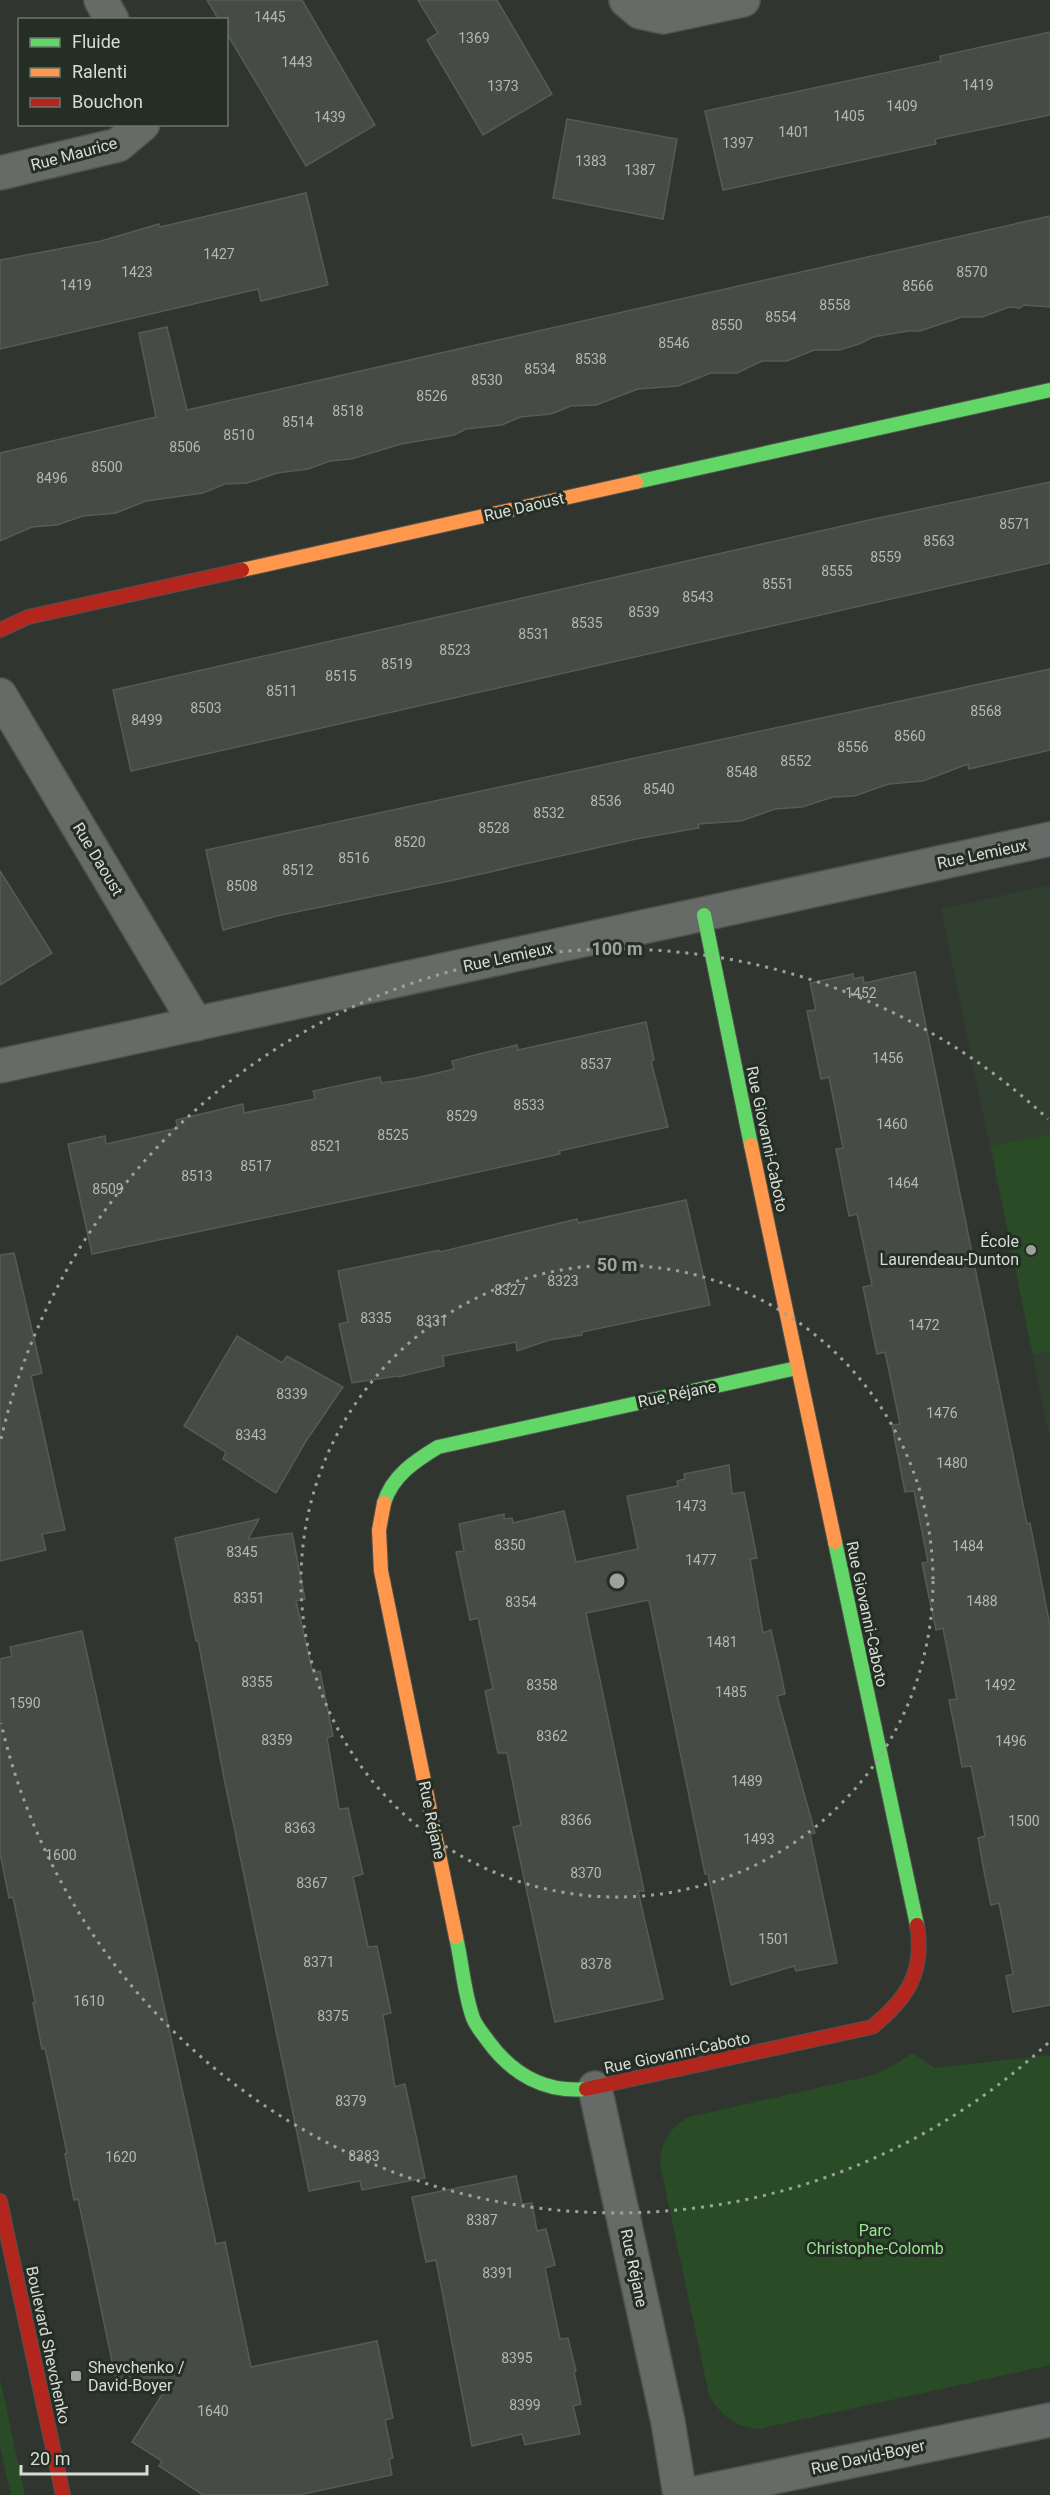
<svg xmlns="http://www.w3.org/2000/svg" width="1050" height="2495" font-family="Roboto,sans-serif">
	<style>
		.built { fill: #313f30 }
		.green { fill: #294c26 }
		.building { fill: #464b46; stroke: #565b56; stroke-width: 1.5 }
		.lines { fill: none; stroke-linecap: round; stroke-linejoin: round }
		.street-casing { stroke: #4f524f; stroke-width: 36 }
		.fast-casing { stroke: #4f524f; stroke-width: 16 }
		.slow-casing { stroke: #4f524f; stroke-width: 16 }
		.jam-casing { stroke: #4f524f; stroke-width: 16 }
		.street { stroke: #676b67; stroke-width: 33 }
		.fast { stroke: #63d668; stroke-width: 14 }
		.slow { stroke: #ff974d; stroke-width: 14 }
		.jam { stroke: #b3261e; stroke-width: 14 }
		.ring { fill: none; stroke: #9da29c; stroke-width: 3; stroke-dasharray: 3 6 }
		.poi-dot { fill: #9da29c; stroke: #252e24; stroke-width: 2 }
		.labels { text-anchor: middle; dominant-baseline: central; stroke-width: 6; stroke-linejoin: round; paint-order: stroke }
		.number-label { font-size: 14px; fill: #b3b8b2 }
		.street-label { font-size: 16px; fill: #d7ddd6; stroke: #252e24 }
		.poi-label { font-size: 16px; fill: #d7ddd6; stroke: #252e24; text-anchor: end }
		.park-label { font-size: 16px; fill: #97e790; stroke: #252e24 }
		.centre { fill: #9da29c; stroke: #252e24; stroke-width: 3 }
		.ring-label { font-size: 18px; text-anchor: middle; font-weight: bold; fill: #9da29c; stroke: #252e24; stroke-width: 6; stroke-linejoin: round; paint-order: stroke }
	</style>
	<rect width="100%" height="100%" fill="#303530"/>
	<path class="built" d="M1050,885V1440L941,909Z"/>
	<g class="green">
		<path d="M1050,1134V1351L1033,1355L991,1146Z"/>
		<path d="M912,2053L935,2068L1050,2055V2365L759,2429C735,2427 721,2416 709,2395L660,2164C661,2143 669,2128 689,2117L874,2075L896,2064Z"/>
		<path d="M0,2379L25,2495H11L0,2446Z"/>
	</g>
	<g class="building">
		<path d="M207,0H302L375,125L306,166L226,32V20H219Z"/>
		<path d="M418,0H497L552,94L483,135L427,40L438,33Z"/>
		<path d="M1050,32V115L935,139L936,144L723,190L705,111L941,61L940,56Z"/>
		<path d="M567,119L677,139L663,219L553,198Z"/>
		<path d="M306,193L328,285L261,301L258,289L0,349V260L101,241L159,224L160,227Z"/>
		<path d="M1050,216V307L1024,305L1020,308L1009,307L982,317H962L920,331H908L873,337L859,344L839,350H814L787,361H762L737,373H711L678,386L638,389L596,405L571,406L551,414L520,417L502,425L466,429L454,435L401,444L351,459L330,461L308,469L277,473L247,483L225,484L203,493L146,501L116,513L83,516L57,525L32,527L0,541V453L156,417L139,333L167,327L187,410Z"/>
		<path d="M1050,482V563L131,771L113,690L869,520Z"/>
		<path d="M1050,669V750L969,769L968,764L923,781L889,784L854,796L833,797L802,807L775,809L741,821L698,824L699,828L636,839L454,880L281,915L223,930L206,850Z"/>
		<path d="M0,871L52,953L0,985Z"/>
		<path d="M915,972L1027,1524L1030,1523L1050,1626V2005L1013,2012L1006,1976L1013,1974L999,1903L991,1905L984,1871L978,1838L985,1836L971,1766L962,1767L956,1734L949,1700L957,1699L943,1628L936,1630L922,1563L928,1562L914,1491L905,1492L892,1425L900,1424L885,1352L877,1354L863,1287L872,1285L857,1214L849,1216L836,1149L843,1148L829,1077L821,1079L807,1011L816,1010L810,983L853,974L854,979L863,977L864,983Z"/>
		<path d="M646,1022L654,1060L651,1061L668,1127L559,1151L560,1154L415,1186L92,1254L68,1144L105,1136L106,1144L178,1128L176,1120L243,1104L244,1113L315,1099L313,1091L380,1077L381,1083L416,1078L454,1069L452,1061L483,1053L517,1045L518,1050Z"/>
		<path d="M686,1200L710,1305L582,1332V1335L549,1340L517,1351L516,1342L443,1356L444,1366L398,1377L397,1376L352,1383L339,1324L348,1322L338,1271L439,1250L440,1252L577,1219L578,1223Z"/>
		<path d="M14,1253L42,1373L31,1376L65,1530L42,1534L46,1550L0,1561V1255Z"/>
		<path d="M237,1336L282,1363L287,1356L343,1387L306,1441L276,1493L223,1459L226,1452L184,1426Z"/>
		<path d="M729,1465L732,1494L744,1492L757,1558L750,1559L763,1633L771,1630L781,1674L785,1694L777,1696L815,1833L810,1834L837,1963L796,1971L794,1966L731,1985L708,1874H705L649,1600L586,1613L644,1891H638L663,1999L555,2022L513,1827L521,1825L507,1753H498L485,1691L493,1689L478,1618L470,1620L456,1552L464,1551L459,1524L504,1514V1519L512,1518L513,1523L564,1511L576,1562L638,1549L627,1496L678,1486L677,1481L685,1479L684,1474Z"/>
		<path d="M259,1519L248,1539L292,1533L305,1599L296,1601L313,1673L320,1671L333,1736L327,1738L339,1809L348,1808L363,1874L353,1877L368,1947L377,1946L391,2013L383,2015L395,2087L405,2084L425,2178L362,2190L360,2181L309,2191L224,1778L198,1640L196,1641L175,1538Z"/>
		<path d="M82,1631L216,2244L225,2242L251,2367L377,2341L393,2418L385,2420L393,2458L389,2459L392,2475L299,2495H203L159,2466L162,2461L132,2442L170,2382L122,2392L120,2384L117,2385L78,2199L74,2200L65,2154L67,2153L45,2048L42,2049L33,2003L35,2002L13,1897L9,1898L0,1853V1659L12,1656L10,1647Z"/>
		<path d="M516,2176L522,2204L532,2203L537,2231L546,2229L555,2265L545,2268L560,2339L568,2338L576,2371L574,2372L581,2404L573,2406L580,2434L525,2445L522,2434L472,2446L436,2260L426,2262L412,2197Z"/>
	</g>
	<g class="lines">
		<defs>
			<g id="street">
				<path d="M101,0L112,20"/>
				<path d="M626,0L640,12L663,17L743,0"/>
				<path d="M0,173L118,145L143,124"/>
				<path d="M0,695L196,1024"/>
				<path d="M0,1066L1050,839"/>
				<path d="M595,2088L668,2422L680,2495"/>
				<path d="M687,2495L1050,2420"/>
			</g>
			<g id="fast">
				<path d="M636,482L1050,390"/>
				<path d="M704,915L751,1145"/>
				<path d="M384,1503C392,1476 415,1461 438,1447L797,1368"/>
				<path d="M835,1542L917,1925"/>
				<path d="M456,1937C462,1963 464,1993 473,2018C476,2026 483,2034 488,2041C512,2074 545,2093 586,2089"/>
			</g>
			<g id="slow">
				<path d="M242,570L636,482"/>
				<path d="M751,1145L835,1542"/>
				<path d="M384,1503L379,1530L381,1571L456,1937"/>
			</g>
			<g id="jam">
				<path d="M0,630L28,617L242,570"/>
				<path d="M586,2089L872,2027C907,1999 925,1972 917,1925"/>
				<path d="M0,2201L63,2495"/>
			</g>
		</defs>
		<use href="#street" class="street-casing"/>
		<use href="#fast" class="fast-casing"/>
		<use href="#slow" class="slow-casing"/>
		<use href="#jam" class="jam-casing"/>
		<use href="#street" class="street"/>
		<use href="#fast" class="fast"/>
		<use href="#slow" class="slow"/>
		<use href="#jam" class="jam"/>
	</g>
	<g class="ring">
		<circle cx="617" cy="1581" r="316"/>
		<path d="M1048 2043A632 632 0 0 1 1 1723M1 1439A632 632 0 0 1 1048 1119"/>
	</g>
	<g class="poi-dot">
		<circle cx="1031" cy="1250" r="6"/>
		<rect x="70" y="2370" width="12" height="12" rx="3"/>
	</g>
	<g class="labels">
		<g class="number-label">
			<text x="270" y="17">1445</text>
			<text x="474" y="38">1369</text>
			<text x="297" y="62">1443</text>
			<text x="978" y="85">1419</text>
			<text x="503" y="86">1373</text>
			<text x="902" y="106">1409</text>
			<text x="849" y="116">1405</text>
			<text x="330" y="117">1439</text>
			<text x="794" y="132">1401</text>
			<text x="738" y="143">1397</text>
			<text x="591" y="161">1383</text>
			<text x="640" y="170">1387</text>
			<text x="219" y="254">1427</text>
			<text x="137" y="272">1423</text>
			<text x="972" y="272">8570</text>
			<text x="76" y="285">1419</text>
			<text x="918" y="286">8566</text>
			<text x="835" y="305">8558</text>
			<text x="781" y="317">8554</text>
			<text x="727" y="325">8550</text>
			<text x="674" y="343">8546</text>
			<text x="591" y="359">8538</text>
			<text x="540" y="369">8534</text>
			<text x="487" y="380">8530</text>
			<text x="432" y="396">8526</text>
			<text x="348" y="411">8518</text>
			<text x="298" y="422">8514</text>
			<text x="239" y="435">8510</text>
			<text x="185" y="447">8506</text>
			<text x="107" y="467">8500</text>
			<text x="52" y="478">8496</text>
			<text x="1015" y="524">8571</text>
			<text x="939" y="541">8563</text>
			<text x="886" y="557">8559</text>
			<text x="837" y="571">8555</text>
			<text x="778" y="584">8551</text>
			<text x="698" y="597">8543</text>
			<text x="644" y="612">8539</text>
			<text x="587" y="623">8535</text>
			<text x="534" y="634">8531</text>
			<text x="455" y="650">8523</text>
			<text x="397" y="664">8519</text>
			<text x="341" y="676">8515</text>
			<text x="282" y="691">8511</text>
			<text x="206" y="708">8503</text>
			<text x="986" y="711">8568</text>
			<text x="147" y="720">8499</text>
			<text x="910" y="736">8560</text>
			<text x="853" y="747">8556</text>
			<text x="796" y="761">8552</text>
			<text x="742" y="772">8548</text>
			<text x="659" y="789">8540</text>
			<text x="606" y="801">8536</text>
			<text x="549" y="813">8532</text>
			<text x="494" y="828">8528</text>
			<text x="410" y="842">8520</text>
			<text x="354" y="858">8516</text>
			<text x="298" y="870">8512</text>
			<text x="242" y="886">8508</text>
			<text x="861" y="993">1452</text>
			<text x="888" y="1058">1456</text>
			<text x="596" y="1064">8537</text>
			<text x="529" y="1105">8533</text>
			<text x="462" y="1116">8529</text>
			<text x="892" y="1124">1460</text>
			<text x="393" y="1135">8525</text>
			<text x="326" y="1146">8521</text>
			<text x="256" y="1166">8517</text>
			<text x="197" y="1176">8513</text>
			<text x="903" y="1183">1464</text>
			<text x="108" y="1189">8509</text>
			<text x="563" y="1281">8323</text>
			<text x="510" y="1290">8327</text>
			<text x="376" y="1318">8335</text>
			<text x="432" y="1321">8331</text>
			<text x="924" y="1325">1472</text>
			<text x="292" y="1394">8339</text>
			<text x="942" y="1413">1476</text>
			<text x="251" y="1435">8343</text>
			<text x="952" y="1463">1480</text>
			<text x="691" y="1506">1473</text>
			<text x="510" y="1545">8350</text>
			<text x="968" y="1546">1484</text>
			<text x="242" y="1552">8345</text>
			<text x="701" y="1560">1477</text>
			<text x="249" y="1598">8351</text>
			<text x="982" y="1601">1488</text>
			<text x="521" y="1602">8354</text>
			<text x="722" y="1642">1481</text>
			<text x="257" y="1682">8355</text>
			<text x="542" y="1685">8358</text>
			<text x="1000" y="1685">1492</text>
			<text x="731" y="1692">1485</text>
			<text x="25" y="1703">1590</text>
			<text x="552" y="1736">8362</text>
			<text x="277" y="1740">8359</text>
			<text x="1011" y="1741">1496</text>
			<text x="747" y="1781">1489</text>
			<text x="576" y="1820">8366</text>
			<text x="1024" y="1821">1500</text>
			<text x="300" y="1828">8363</text>
			<text x="759" y="1839">1493</text>
			<text x="61" y="1855">1600</text>
			<text x="586" y="1873">8370</text>
			<text x="312" y="1883">8367</text>
			<text x="774" y="1939">1501</text>
			<text x="319" y="1962">8371</text>
			<text x="596" y="1964">8378</text>
			<text x="89" y="2001">1610</text>
			<text x="333" y="2016">8375</text>
			<text x="351" y="2101">8379</text>
			<text x="364" y="2156">8383</text>
			<text x="121" y="2157">1620</text>
			<text x="482" y="2220">8387</text>
			<text x="498" y="2273">8391</text>
			<text x="517" y="2358">8395</text>
			<text x="525" y="2405">8399</text>
			<text x="213" y="2411">1640</text>
		</g>
		<g class="street-label">
			<text transform="translate(74 154) rotate(-15)">Rue Maurice</text>
			<text transform="translate(524 507) rotate(-13)">Rue Daoust</text>
			<text transform="translate(982 854) rotate(-12)">Rue Lemieux</text>
			<text transform="translate(98 859) rotate(59)">Rue Daoust</text>
			<text transform="translate(508 957) rotate(-12)">Rue Lemieux</text>
			<text transform="translate(767 1139) rotate(78)">Rue Giovanni-Caboto</text>
			<text transform="translate(677 1394) rotate(-12)">Rue Réjane</text>
			<text transform="translate(867 1614) rotate(78)">Rue Giovanni-Caboto</text>
			<text transform="translate(432 1820) rotate(78)">Rue Réjane</text>
			<text transform="translate(677 2053) rotate(-12)">Rue Giovanni-Caboto</text>
			<text transform="translate(634 2268) rotate(78)">Rue Réjane</text>
			<text transform="translate(48 2345) rotate(78)">Boulevard Shevchenko</text>
			<text transform="translate(868 2457) rotate(-12)">Rue David-Boyer</text>
		</g>
		<g class="poi-label">
			<text x="1019" y="1241">École<tspan x="1019" dy="18">Laurendeau-Dunton</tspan></text>
			<text x="88" y="2367" text-anchor="start">Shevchenko /<tspan x="88" dy="18">David-Boyer</tspan></text>
		</g>
		<g class="park-label">
			<text x="875" y="2230">Parc<tspan x="875" dy="18">Christophe-Colomb</tspan></text>
		</g>
	</g>
	<circle cx="617" cy="1581" r="9" class="centre"/>
	<g class="ring-label">
		<text x="617" y="955">100 m</text>
		<text x="617" y="1271">50 m</text>
	</g>
	<rect x="18" y="18" width="210" height="108" fill="#252e24" stroke="#6c746b" stroke-width="1.5"/>
	<rect x="30" y="38" width="30" height="9" fill="#63d668" stroke="#6c746b" stroke-width="1.5"/>
	<text x="72" y="48" font-size="18" fill="#d7ddd6">Fluide</text>
	<rect x="30" y="68" width="30" height="9" fill="#ff974d" stroke="#6c746b" stroke-width="1.5"/>
	<text x="72" y="78" font-size="18" fill="#d7ddd6">Ralenti</text>
	<rect x="30" y="98" width="30" height="9" fill="#b3261e" stroke="#6c746b" stroke-width="1.5"/>
	<text x="72" y="108" font-size="18" fill="#d7ddd6">Bouchon</text>
	<path d="M21 2465v9h126v-9" fill="none" stroke="#d7ddd6" stroke-width="3"/>
	<text x="30" y="2465" font-size="18" fill="#d7ddd6" stroke="#252e24" stroke-width="4.5" paint-order="stroke">20 m</text>
</svg>
